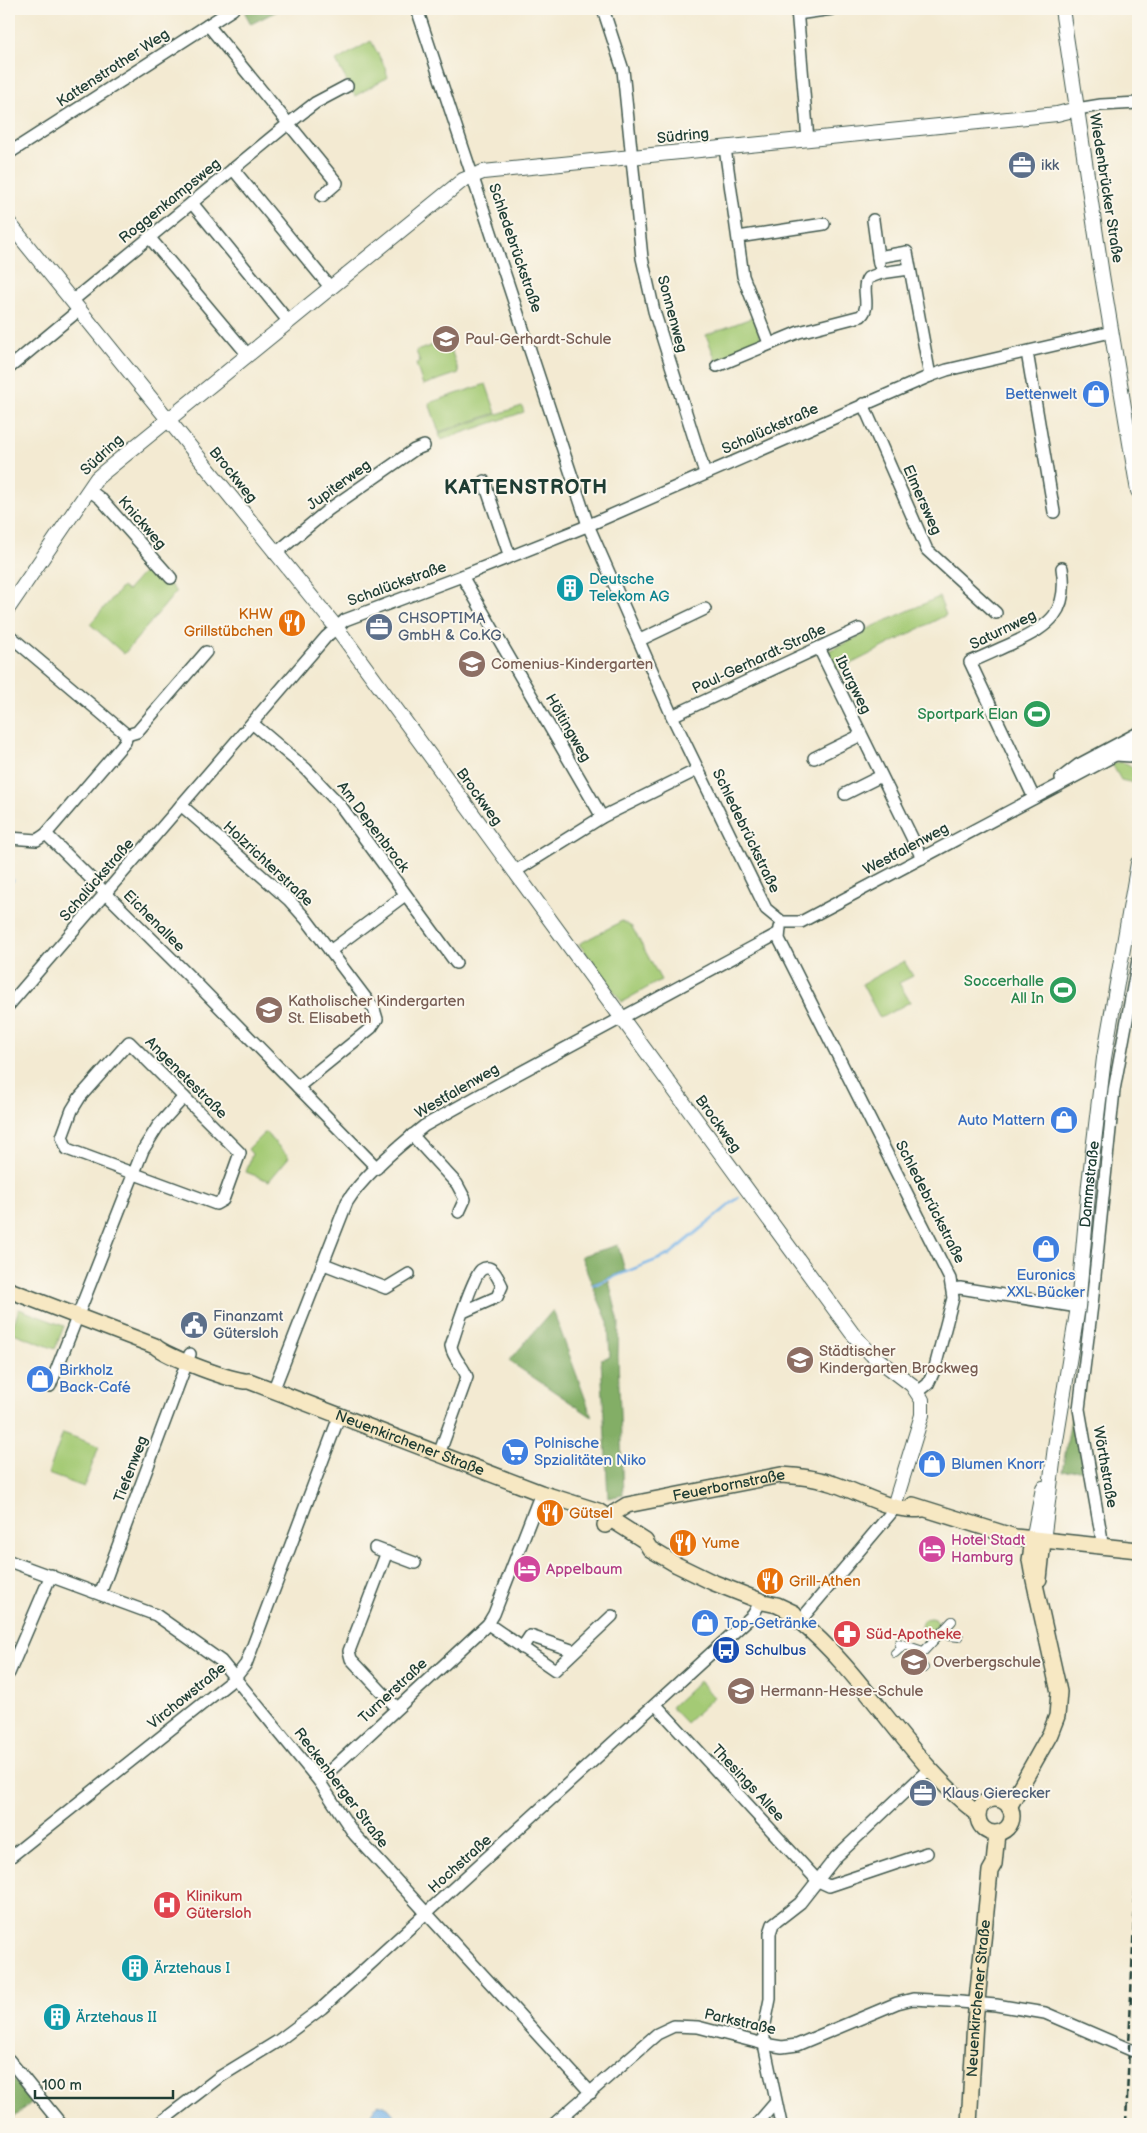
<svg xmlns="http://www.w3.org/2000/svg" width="1147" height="2133" font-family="'Balsamiq Sans',sans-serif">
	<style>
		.green { fill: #a4ca75; stroke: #628454 }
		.forest { fill: #83ae66; stroke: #51764d }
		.water { fill: #76b4e9; stroke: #4a788e }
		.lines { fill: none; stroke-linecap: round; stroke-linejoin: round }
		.stream { stroke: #76b4e9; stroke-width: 2.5 }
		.pedestrian-casing { stroke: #3f574c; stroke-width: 10 }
		.minor-casing { stroke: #3f574c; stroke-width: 14 }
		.tertiary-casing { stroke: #3f574c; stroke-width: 16 }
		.secondary-casing { stroke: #3f574c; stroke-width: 18 }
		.pedestrian { stroke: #fff; stroke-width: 8 }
		.minor { stroke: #fff; stroke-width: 11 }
		.tertiary { stroke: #fff; stroke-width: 14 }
		.secondary { stroke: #f7e8c3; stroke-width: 15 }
		.rail { stroke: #1f3d34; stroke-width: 2.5; stroke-dasharray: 8 4; stroke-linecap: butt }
		.labels { text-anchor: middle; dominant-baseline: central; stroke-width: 4; stroke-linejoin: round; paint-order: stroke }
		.street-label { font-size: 15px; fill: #1f3d34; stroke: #fbf7ec }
		.service-label { font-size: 15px; fill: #4e5e75; stroke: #fbf7ec; text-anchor: start }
		.education-label { font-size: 15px; fill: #785e54; stroke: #fbf7ec; text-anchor: start }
		.shop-label { font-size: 15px; fill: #366cbe; stroke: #fbf7ec; text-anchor: start }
		.culture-label { font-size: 15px; fill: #0d838f; stroke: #fbf7ec; text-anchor: start }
		.food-label { font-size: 15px; fill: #c56008; stroke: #fbf7ec; text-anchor: start }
		.leisure-label { font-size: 15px; fill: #27864d; stroke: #fbf7ec; text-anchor: end }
		.hotel-label { font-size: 15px; fill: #b23c85; stroke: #fbf7ec; text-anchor: start }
		.health-label { font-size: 15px; fill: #be3a42; stroke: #fbf7ec; text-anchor: start }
		.transit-label { font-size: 15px; fill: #164399; stroke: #fbf7ec; text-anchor: start }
		.district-label { font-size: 20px; font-weight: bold; letter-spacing: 1px; fill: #1f3d34; stroke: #fbf7ec }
	</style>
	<rect width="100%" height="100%" fill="#fbf7ec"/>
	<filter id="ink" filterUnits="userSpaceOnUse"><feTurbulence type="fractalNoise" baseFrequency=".02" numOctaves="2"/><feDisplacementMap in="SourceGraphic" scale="10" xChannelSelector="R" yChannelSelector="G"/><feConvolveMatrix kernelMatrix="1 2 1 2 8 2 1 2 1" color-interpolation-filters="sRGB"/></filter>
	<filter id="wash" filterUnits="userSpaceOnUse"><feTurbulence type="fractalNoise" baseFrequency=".0096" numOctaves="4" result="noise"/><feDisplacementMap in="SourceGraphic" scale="20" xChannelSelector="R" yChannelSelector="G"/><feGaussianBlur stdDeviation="1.12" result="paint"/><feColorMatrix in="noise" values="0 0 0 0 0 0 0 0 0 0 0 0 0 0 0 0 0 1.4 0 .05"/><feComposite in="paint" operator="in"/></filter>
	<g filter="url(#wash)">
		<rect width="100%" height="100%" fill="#f3ead2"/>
		<g class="green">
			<path d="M371,41L387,71L386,72L388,77L355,96L336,61Z"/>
			<path d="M754,317L762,342L717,363L706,335Z"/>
			<path d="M448,340L459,373L423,385L416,364L420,362L416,351Z"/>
			<path d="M486,384L496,413L439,432L429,403Z"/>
			<path d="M522,406L524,412L441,440L439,433Z"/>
			<path d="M152,563L176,592L124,654L90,624L122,587L127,591Z"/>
			<path d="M939,597L946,615L837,671L832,669L824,653L864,634L863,631Z"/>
			<path d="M1120,762C1132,763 1138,772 1138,784L1121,780L1112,764Z"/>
			<path d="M622,921L632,927L661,980L622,1002L579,944Z"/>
			<path d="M904,961L913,976L899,983L910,1002L880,1018L862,984Z"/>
			<path d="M265,1132L289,1157L269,1181L246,1172L252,1154L248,1149Z"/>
			<path d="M19,1309L64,1326L55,1349L11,1332Z"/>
			<path d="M63,1433L99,1446L84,1487L48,1474Z"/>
			<circle cx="930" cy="1627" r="9"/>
			<path d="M699,1681L714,1697L686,1723L671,1707Z"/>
		</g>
		<g class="forest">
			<path d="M252,9H281L251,24L245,13Z"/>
			<path d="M618,1245L625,1271L592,1284L581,1256Z"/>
			<path d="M609,1281L619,1323L618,1356L623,1495L608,1498L601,1359L610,1357L608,1322L593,1287Z"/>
			<path d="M553,1310L592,1417L509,1361Z"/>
			<path d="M1072,1412L1077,1415L1086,1469L1062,1472Z"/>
			<path d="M9,2073L32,2102L9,2122Z"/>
		</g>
		<path class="water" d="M379,2104L388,2108L394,2115L387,2124L381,2120H372L370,2117L374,2108Z"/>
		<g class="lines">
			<g class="stream">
				<path d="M9,885L13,880"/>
				<path d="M593,1285L669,1255L739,1197"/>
			</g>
		</g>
	</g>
	<g filter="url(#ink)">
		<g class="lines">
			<defs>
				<g id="pedestrian">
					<path d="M943,1630L949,1636L959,1637"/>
					<path d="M899,1643L923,1651"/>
					<path d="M895,1653L904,1645"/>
					<path d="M917,1658L924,1668"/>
					<path d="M909,1667L952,1621"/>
				</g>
				<g id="minor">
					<path d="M417,9L588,525L672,716L766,909L782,922H801L1138,743"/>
					<path d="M603,9L623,70L642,258L654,311L705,473"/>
					<path d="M797,9L808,140"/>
					<path d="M797,14L832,9"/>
					<path d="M208,25L337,183L322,196"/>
					<path d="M1077,109L1101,105L1138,103"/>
					<path d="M725,148L743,276L769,343"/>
					<path d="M9,153L233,9"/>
					<path d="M233,169L330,287"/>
					<path d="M192,203L289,322"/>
					<path d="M873,220L879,264"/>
					<path d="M149,237L248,355"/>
					<path d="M738,237L824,224"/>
					<path d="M878,257L907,252L930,376"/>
					<path d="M72,301L288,124L315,103L347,86"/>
					<path d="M1027,352L1054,512"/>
					<path d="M717,366L799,332L861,316C872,306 860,289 868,278L881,273L909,269"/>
					<path d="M9,368L79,310"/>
					<path d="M863,404L927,550L996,613"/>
					<path d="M484,481L510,557"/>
					<path d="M89,490L101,499L171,578"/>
					<path d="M275,554L328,510L414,450L424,446"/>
					<path d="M462,576L602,817"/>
					<path d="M9,635L127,735"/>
					<path d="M640,640L705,609"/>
					<path d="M819,648L922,858"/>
					<path d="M672,716L859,629"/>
					<path d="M252,723L306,769L340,805L456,963"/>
					<path d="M127,735L137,732L206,652"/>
					<path d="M1116,755L1131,756L1138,760"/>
					<path d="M814,758L861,735"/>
					<path d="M1061,778L1078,765L1138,733"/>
					<path d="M845,794L881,776"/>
					<path d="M1034,798L970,662C985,656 999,649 1013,643C1050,626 1069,612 1062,568"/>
					<path d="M181,805L289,900L306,919L374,1009L377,1019L371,1028L298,1087"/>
					<path d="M46,834L193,980L377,1168"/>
					<path d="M9,838L37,840L46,834L125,742L127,735"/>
					<path d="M514,872L602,817L697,770"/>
					<path d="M1129,922L1138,926"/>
					<path d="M780,928L779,939L950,1279L953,1298L934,1371L928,1384L918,1392"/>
					<path d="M330,951L405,895"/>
					<path d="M9,1005L326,637L345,620L462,576L582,528L930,376L947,370L1111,332"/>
					<path d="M129,1042L240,1153L223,1200L216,1204L67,1149L62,1137L72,1110L80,1097Z"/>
					<path d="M412,1135L457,1184L465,1199L459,1212"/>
					<path d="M324,1264L386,1288L409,1274"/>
					<path d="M953,1289L960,1288L1078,1307"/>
					<path d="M50,1386L143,1150L158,1126L184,1097"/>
					<path d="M273,1391L347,1202C363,1176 400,1145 424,1126L501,1083L779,933"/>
					<path d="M439,1454L467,1377C463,1365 453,1359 451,1346C455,1334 473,1276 481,1270C492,1262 498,1278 502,1286L497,1297L463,1312"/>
					<path d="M1102,1547L1101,1534L1079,1409L1092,1305L1114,1090L1138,960"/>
					<path d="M375,1548L415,1563"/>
					<path d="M387,1552L349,1651L351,1659L397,1708"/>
					<path d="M9,1561L156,1615L221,1661L319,1781L354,1834L591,2093"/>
					<path d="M100,1594L190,1354"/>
					<path d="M799,1622L891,1513L894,1506"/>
					<path d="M488,1624L555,1670L612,1616"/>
					<path d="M522,1648L530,1636L574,1651"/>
					<path d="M9,1673L51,1575"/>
					<path d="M656,1705L818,1881L829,1886L927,1853"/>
					<path d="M319,1781L488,1624L494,1614L541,1493"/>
					<path d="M9,1858L235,1678L246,1664L339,1417"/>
					<path d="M9,2060L61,2124"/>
					<path d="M158,2124L218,2078L278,2041L322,2008L753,1615L761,1601"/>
					<path d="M554,2124L657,2034L674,2026L698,2027L764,2044L782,2047L797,2045L897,2003L913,1999L948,2001L996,2005L1045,2013L1138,2053"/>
					<path d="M757,2124L775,2103"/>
					<path d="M781,2124L764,2044V2029L770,1999V1933L773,1924L800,1903L836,1857L930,1768"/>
				</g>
				<g id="tertiary">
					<path d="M1062,9L1102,275L1138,491"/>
					<path d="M9,223L336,627L852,1333L871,1354L912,1385L922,1400V1415L894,1506"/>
					<path d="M9,607L97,478L104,472L463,180L483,172L939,126L1057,114L1077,109"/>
					<path d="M1033,1540L1043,1488"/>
					<path id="s1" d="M1043,1541L1055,1447L1078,1307L1089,1184L1104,1058L1138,863"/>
				</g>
				<g id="secondary">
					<path id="s2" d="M9,1290L155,1346C165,1356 235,1383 249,1381L541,1493L598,1511L645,1541L650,1549L677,1565L712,1582L763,1602L777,1605L794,1613L798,1620C867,1676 907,1760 978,1814"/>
					<path d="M913,1505L1015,1537L1138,1550"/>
					<path id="s3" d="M605,1525L614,1513L627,1505L781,1475C799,1476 817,1478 834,1484C862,1493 892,1513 922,1509"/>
					<path d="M1039,1579L1043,1541"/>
					<circle cx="995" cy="1816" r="17"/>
					<path d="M1009,1807L1050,1734L1057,1716L1059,1692L1032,1571L1030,1560L1033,1540"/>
					<path id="s4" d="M969,2124L975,2021L990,1871L994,1864L997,1833"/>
				</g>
			</defs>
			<use href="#pedestrian" class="pedestrian-casing"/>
			<use href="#minor" class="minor-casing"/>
			<use href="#tertiary" class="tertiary-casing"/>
			<use href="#secondary" class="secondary-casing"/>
			<use href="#pedestrian" class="pedestrian"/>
			<use href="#minor" class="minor"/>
			<use href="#tertiary" class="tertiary"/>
			<use href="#secondary" class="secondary"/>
			<path class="rail" d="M1126,2124L1138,1816"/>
		</g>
	</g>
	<defs>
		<symbol id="office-disc" viewBox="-11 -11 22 22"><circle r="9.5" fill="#5c6f8a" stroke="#fbf7ec"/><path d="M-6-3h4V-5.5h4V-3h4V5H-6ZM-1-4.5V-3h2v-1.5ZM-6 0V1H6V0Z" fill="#fff"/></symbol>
		<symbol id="school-disc" viewBox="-11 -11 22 22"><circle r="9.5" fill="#8d6e63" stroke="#fbf7ec"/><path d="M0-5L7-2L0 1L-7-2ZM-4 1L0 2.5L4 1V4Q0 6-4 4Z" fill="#fff"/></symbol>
		<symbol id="shop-disc" viewBox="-11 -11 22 22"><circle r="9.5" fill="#3f7fe0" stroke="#fbf7ec"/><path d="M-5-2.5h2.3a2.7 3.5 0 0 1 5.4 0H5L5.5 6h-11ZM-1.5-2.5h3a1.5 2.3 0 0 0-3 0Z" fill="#fff"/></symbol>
		<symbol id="building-disc" viewBox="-11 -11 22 22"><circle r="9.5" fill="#0f9aa8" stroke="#fbf7ec"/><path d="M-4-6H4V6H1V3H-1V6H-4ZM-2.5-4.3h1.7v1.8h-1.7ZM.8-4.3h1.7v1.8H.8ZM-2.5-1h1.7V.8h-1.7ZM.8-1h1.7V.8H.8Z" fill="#fff"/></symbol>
		<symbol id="restaurant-disc" viewBox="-11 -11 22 22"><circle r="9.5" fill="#e8710a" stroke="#fbf7ec"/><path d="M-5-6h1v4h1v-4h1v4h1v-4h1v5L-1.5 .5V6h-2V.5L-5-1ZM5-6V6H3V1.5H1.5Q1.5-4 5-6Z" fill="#fff"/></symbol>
		<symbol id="stadium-disc" viewBox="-11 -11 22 22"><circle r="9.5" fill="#2e9e5b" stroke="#fbf7ec"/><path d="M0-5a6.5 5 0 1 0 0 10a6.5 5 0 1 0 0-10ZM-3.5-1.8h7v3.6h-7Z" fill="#fff"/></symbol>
		<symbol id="civic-disc" viewBox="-11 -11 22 22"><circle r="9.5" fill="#5c6f8a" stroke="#fbf7ec"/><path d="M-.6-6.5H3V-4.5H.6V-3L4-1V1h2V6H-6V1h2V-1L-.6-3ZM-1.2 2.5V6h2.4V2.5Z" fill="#fff"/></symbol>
		<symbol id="supermarket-disc" viewBox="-11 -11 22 22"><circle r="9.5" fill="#3f7fe0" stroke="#fbf7ec"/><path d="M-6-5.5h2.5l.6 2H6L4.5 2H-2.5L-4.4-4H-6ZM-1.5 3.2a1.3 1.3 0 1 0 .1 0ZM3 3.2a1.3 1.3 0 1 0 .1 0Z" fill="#fff"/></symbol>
		<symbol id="hotel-disc" viewBox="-11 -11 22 22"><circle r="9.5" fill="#d1479c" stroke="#fbf7ec"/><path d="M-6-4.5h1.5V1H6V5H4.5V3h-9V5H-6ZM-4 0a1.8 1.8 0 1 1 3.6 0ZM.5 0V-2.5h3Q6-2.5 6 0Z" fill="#fff"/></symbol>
		<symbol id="pharmacy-disc" viewBox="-11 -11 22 22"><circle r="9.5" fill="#e0444e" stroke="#fbf7ec"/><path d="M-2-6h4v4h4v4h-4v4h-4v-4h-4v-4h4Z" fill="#fff"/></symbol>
		<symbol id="bus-disc" viewBox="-11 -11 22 22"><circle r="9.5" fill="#1a4fb4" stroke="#fbf7ec"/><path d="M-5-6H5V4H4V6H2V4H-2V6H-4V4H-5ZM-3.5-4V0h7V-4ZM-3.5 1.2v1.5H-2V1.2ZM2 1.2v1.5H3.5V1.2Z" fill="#fff"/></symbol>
		<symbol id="hospital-disc" viewBox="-11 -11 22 22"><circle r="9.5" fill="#e0444e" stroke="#fbf7ec"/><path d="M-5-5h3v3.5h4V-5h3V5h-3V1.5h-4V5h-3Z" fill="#fff"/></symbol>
	</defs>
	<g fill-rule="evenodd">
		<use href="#office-disc" x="1006" y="149" width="32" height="32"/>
		<use href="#school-disc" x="430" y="323" width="32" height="32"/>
		<use href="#shop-disc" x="1080" y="378" width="32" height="32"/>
		<use href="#building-disc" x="554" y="572" width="32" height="32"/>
		<use href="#restaurant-disc" x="276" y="607" width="32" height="32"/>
		<use href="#office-disc" x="363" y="611" width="32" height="32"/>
		<use href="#school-disc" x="456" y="648" width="32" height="32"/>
		<use href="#stadium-disc" x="1021" y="698" width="32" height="32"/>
		<use href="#stadium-disc" x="1047" y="974" width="32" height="32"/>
		<use href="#school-disc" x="253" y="994" width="32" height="32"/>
		<use href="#shop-disc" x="1048" y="1104" width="32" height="32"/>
		<use href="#shop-disc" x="1030" y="1233" width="32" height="32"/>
		<use href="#civic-disc" x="178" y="1309" width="32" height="32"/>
		<use href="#school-disc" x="784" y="1344" width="32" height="32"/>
		<use href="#shop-disc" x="24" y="1363" width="32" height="32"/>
		<use href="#supermarket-disc" x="499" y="1436" width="32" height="32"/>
		<use href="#shop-disc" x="916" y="1448" width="32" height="32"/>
		<use href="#restaurant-disc" x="534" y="1497" width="32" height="32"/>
		<use href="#restaurant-disc" x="667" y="1527" width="32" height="32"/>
		<use href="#hotel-disc" x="916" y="1533" width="32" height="32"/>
		<use href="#hotel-disc" x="511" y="1553" width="32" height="32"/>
		<use href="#restaurant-disc" x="754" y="1565" width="32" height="32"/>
		<use href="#shop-disc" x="689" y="1607" width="32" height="32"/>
		<use href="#pharmacy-disc" x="831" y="1618" width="32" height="32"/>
		<use href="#bus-disc" x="710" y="1634" width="32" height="32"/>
		<use href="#school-disc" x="898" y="1646" width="32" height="32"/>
		<use href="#school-disc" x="725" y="1675" width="32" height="32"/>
		<use href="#office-disc" x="907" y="1777" width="32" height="32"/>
		<use href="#hospital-disc" x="151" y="1889" width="32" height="32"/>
		<use href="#building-disc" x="119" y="1952" width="32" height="32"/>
		<use href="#building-disc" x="41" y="2001" width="32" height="32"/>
	</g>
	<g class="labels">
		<g class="street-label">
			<text transform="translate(113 68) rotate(-33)">Kattenstrother Weg</text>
			<text transform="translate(683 136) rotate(-6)">Südring</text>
			<text transform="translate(1106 188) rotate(81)">Wiedenbrücker Straße</text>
			<text transform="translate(170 201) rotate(-39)">Roggenkampsweg</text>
			<text transform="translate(515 248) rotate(71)">Schledebrückstraße</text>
			<text transform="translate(672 314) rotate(75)">Sonnenweg</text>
			<text transform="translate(770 429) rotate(-24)">Schalückstraße</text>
			<text transform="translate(102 455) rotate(-43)">Südring</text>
			<text transform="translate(233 475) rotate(51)">Brockweg</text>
			<text transform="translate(339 485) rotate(-36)">Jupiterweg</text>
			<text transform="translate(922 500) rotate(66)">Elmersweg</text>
			<text transform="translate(142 523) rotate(49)">Knickweg</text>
			<text transform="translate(397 584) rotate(-20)">Schalückstraße</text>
			<text transform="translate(1003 630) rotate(-26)">Saturnweg</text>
			<text transform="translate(759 659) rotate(-25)">Paul-Gerhardt-Straße</text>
			<text transform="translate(853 685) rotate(64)">Iburgweg</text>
			<text transform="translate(568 728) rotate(60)">Höltingweg</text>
			<text transform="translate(479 797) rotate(54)">Brockweg</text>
			<text transform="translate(373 827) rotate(53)">Am Depenbrock</text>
			<text transform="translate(746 831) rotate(64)">Schledebrückstraße</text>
			<text transform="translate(906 849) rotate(-28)">Westfalenweg</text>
			<text transform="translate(268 864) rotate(43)">Holzrichterstraße</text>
			<text transform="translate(97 880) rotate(-49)">Schalückstraße</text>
			<text transform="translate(154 921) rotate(45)">Eichenallee</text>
			<text transform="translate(186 1078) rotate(45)">Angenetestraße</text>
			<text transform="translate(457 1091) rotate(-30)">Westfalenweg</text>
			<text transform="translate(718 1124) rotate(54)">Brockweg</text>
			<text stroke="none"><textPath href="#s1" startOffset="360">Dammstraße</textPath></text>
			<text transform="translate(930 1202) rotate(63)">Schledebrückstraße</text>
			<text stroke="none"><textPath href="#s2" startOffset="430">Neuenkirchener Straße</textPath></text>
			<text transform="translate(1105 1467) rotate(80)">Wörthstraße</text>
			<text transform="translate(131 1469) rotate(-69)">Tiefenweg</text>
			<text stroke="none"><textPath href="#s3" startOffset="134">Feuerbornstraße</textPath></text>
			<text transform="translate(393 1691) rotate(-43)">Turnerstraße</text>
			<text transform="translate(187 1696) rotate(-39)">Virchowstraße</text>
			<text transform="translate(748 1783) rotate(47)">Thesings Allee</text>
			<text transform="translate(341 1788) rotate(53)">Reckenberger Straße</text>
			<text transform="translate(460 1864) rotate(-42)">Hochstraße</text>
			<text stroke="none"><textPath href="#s4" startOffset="126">Neuenkirchener Straße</textPath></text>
			<text transform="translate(740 2022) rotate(13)">Parkstraße</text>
		</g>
		<g class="service-label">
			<text x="1041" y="165">ikk</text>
			<text x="398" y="618">CHSOPTIMA<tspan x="398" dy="17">GmbH &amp; Co.KG</tspan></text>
			<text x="213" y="1316">Finanzamt<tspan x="213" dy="17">Gütersloh</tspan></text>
			<text x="942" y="1793">Klaus Gierecker</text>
		</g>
		<g class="education-label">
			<text x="465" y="339">Paul-Gerhardt-Schule</text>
			<text x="491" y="664">Comenius-Kindergarten</text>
			<text x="288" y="1001">Katholischer Kindergarten<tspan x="288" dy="17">St. Elisabeth</tspan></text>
			<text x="819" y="1351">Städtischer<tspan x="819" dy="17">Kindergarten Brockweg</tspan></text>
			<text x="933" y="1662">Overbergschule</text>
			<text x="760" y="1691">Hermann-Hesse-Schule</text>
		</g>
		<g class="shop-label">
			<text x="1077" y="394" text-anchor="end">Bettenwelt</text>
			<text x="1045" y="1120" text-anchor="end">Auto Mattern</text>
			<text x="1046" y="1275" text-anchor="middle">Euronics<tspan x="1046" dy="17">XXL Bücker</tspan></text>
			<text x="59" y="1370">Birkholz<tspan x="59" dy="17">Back-Café</tspan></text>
			<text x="534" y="1443">Polnische<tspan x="534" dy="17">Spzialitäten Niko</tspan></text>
			<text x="951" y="1464">Blumen Knorr</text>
			<text x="724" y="1623">Top-Getränke</text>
		</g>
		<g class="culture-label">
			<text x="589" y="579">Deutsche<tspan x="589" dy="17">Telekom AG</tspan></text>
			<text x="154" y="1968">Ärztehaus I</text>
			<text x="76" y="2017">Ärztehaus II</text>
		</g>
		<g class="food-label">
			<text x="273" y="614" text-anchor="end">KHW<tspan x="273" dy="17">Grillstübchen</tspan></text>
			<text x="569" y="1513">Gütsel</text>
			<text x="702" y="1543">Yume</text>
			<text x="789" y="1581">Grill-Athen</text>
		</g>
		<g class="leisure-label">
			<text x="1018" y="714">Sportpark Elan</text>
			<text x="1044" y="981">Soccerhalle<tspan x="1044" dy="17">All In</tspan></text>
		</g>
		<g class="hotel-label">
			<text x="951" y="1540">Hotel Stadt<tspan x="951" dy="17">Hamburg</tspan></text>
			<text x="546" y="1569">Appelbaum</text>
		</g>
		<g class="health-label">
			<text x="866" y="1634">Süd-Apotheke</text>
			<text x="186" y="1896">Klinikum<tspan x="186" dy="17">Gütersloh</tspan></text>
		</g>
		<g class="transit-label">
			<text x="745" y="1650">Schulbus</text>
		</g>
		<g class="district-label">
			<text x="526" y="488">KATTENSTROTH</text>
		</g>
	</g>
	<rect width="1147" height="2133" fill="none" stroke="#fbf7ec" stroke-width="30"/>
	<path d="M35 2090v8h138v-8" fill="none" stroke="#1f3d34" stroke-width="2.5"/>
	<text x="42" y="2090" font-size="15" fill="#1f3d34" stroke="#fbf7ec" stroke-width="4" paint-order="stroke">100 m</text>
</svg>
